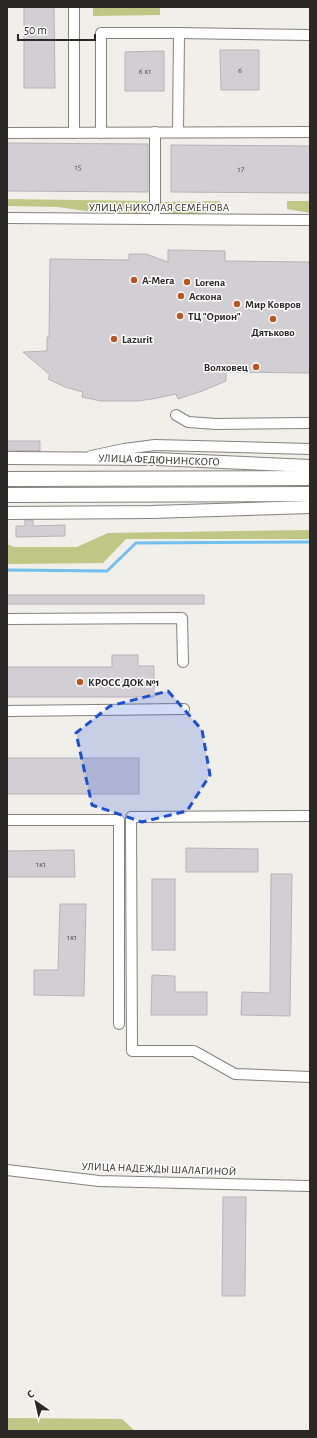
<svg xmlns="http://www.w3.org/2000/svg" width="317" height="1438" font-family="'Alegreya Sans',sans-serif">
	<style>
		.green { fill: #c0c683 }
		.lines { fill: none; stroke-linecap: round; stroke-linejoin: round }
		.stream { stroke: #72beee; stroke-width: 3 }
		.building { fill: #d2cfd4; stroke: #b6b3b8 }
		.minor-casing { stroke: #83827d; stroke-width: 12 }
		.major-casing { stroke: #83827d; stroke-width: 14 }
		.highway-casing { stroke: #83827d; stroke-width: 16 }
		.minor { stroke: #fff; stroke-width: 10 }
		.major { stroke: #fff; stroke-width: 12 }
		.highway { stroke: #fff; stroke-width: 14 }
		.marked { fill: #1d4ed8; fill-opacity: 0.2; stroke: #1d4ed8; stroke-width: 3; stroke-dasharray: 8 5; stroke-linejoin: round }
		.poi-dot { fill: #ba561f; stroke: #fff; stroke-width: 1.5 }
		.labels { text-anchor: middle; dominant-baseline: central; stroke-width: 3; stroke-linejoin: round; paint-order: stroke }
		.number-label { font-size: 9px; fill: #545252 }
		.street-label { font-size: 11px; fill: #2a2927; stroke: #fff }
		.poi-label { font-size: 11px; font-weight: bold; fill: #2a2927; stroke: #fff; text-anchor: start }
	</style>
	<rect width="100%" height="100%" fill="#f1efea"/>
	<g class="green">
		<path d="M93,7H160V15L93,16Z"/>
		<path d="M7,199L147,201L149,204L148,210L141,213L92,212L58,207L7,206Z"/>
		<path d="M220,201V210L190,215L168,214L159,206L161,202Z"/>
		<path d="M287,201H310V213L287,209Z"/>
		<path d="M310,530V539H126L103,563L7,564V544L14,547H77L108,533Z"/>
		<path d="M7,1418L122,1419L135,1431H7Z"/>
	</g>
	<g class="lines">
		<path class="stream" d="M7,570L107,571L136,543L310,542"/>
	</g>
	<g class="building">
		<path d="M24,7H54L55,88H24Z"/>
		<path d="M220,50H259V90H221Z"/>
		<path d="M164,51V91H125V52Z"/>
		<path d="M7,143L148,144V192L7,191Z"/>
		<path d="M171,145L310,146V193L171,192Z"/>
		<path d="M168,250L225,251V261L310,262V373L226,372V381L202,391L178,399L176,394L152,399L137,401H101L82,397L83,392L65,387L48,379L50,375L23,352L47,351V337H49L50,259L129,260V254H146L168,262Z"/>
		<path d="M7,441H40V451L7,450Z"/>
		<path d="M25,520H33V526L65,525V536L16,537V526H25Z"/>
		<rect x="7" y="595" width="197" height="9"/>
		<path d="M112,655H138V666H154V697H7V667H112Z"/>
		<rect x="7" y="758" width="132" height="36"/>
		<path d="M186,848L258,849V872H186Z"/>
		<path d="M74,850L75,877H7V851Z"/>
		<path d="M271,874H292L290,1016L241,1015L242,992L270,993Z"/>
		<rect x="152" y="879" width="23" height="71"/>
		<path d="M60,904H86L84,996L34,995V970H58Z"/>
		<path d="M152,975L175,976V992H207V1015H151Z"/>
		<path d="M223,1197H246L245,1296H222Z"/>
	</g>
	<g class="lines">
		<defs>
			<g id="minor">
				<path d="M74,7V133"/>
				<path d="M179,33L310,35"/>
				<path d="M7,133L310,132"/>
				<path d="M101,133V33H179L178,132"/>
				<path d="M7,218L310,220"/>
				<path d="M155,219V132"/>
				<path d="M176,415L188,422L216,424L310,423"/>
				<path d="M91,456L124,449L155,445L310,449"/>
				<path d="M7,619L182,618L183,662"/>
				<path d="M7,711L184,709"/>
				<path d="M310,816L131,817L132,1051H194L235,1074L310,1077"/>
				<path d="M7,820H119V1024"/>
				<path d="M7,1170L99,1181L310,1186"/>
			</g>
			<g id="major">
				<path d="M7,458L156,459L310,466"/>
				<path d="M7,513L152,512L310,507"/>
			</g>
			<g id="highway">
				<path d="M7,479L310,478"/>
				<path d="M7,495L310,494"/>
			</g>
		</defs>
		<use href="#minor" class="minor-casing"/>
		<use href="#major" class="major-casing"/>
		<use href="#highway" class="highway-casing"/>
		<use href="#minor" class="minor"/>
		<use href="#major" class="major"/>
		<use href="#highway" class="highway"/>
	</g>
	<path class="marked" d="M168,691L202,730L210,775L187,811L142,822L92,805L76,733L110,706Z"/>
	<g class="poi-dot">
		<circle cx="134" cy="280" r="4"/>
		<circle cx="187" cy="282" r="4"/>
		<circle cx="181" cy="296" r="4"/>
		<circle cx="237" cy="304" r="4"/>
		<circle cx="180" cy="316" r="4"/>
		<circle cx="273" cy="319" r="4"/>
		<circle cx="114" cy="339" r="4"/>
		<circle cx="256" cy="367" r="4"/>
		<circle cx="80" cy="682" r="4"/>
	</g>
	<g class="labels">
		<g class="number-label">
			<text x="240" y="70">6</text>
			<text x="145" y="71">6 к1</text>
			<text x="78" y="167">15</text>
			<text x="241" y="169">17</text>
			<text x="41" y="864">1к1</text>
			<text x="72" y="937">1к1</text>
		</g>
		<g class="street-label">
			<text x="159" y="207">УЛИЦА НИКОЛАЯ СЕМЁНОВА</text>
			<text transform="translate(159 460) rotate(2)">УЛИЦА ФЕДЮНИНСКОГО</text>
			<text transform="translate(159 1169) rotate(2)">УЛИЦА НАДЕЖДЫ ШАЛАГИНОЙ</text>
		</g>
		<g class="poi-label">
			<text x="142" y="280">А-Мега</text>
			<text x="195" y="282">Lorena</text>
			<text x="189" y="296">Аскона</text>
			<text x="245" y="304">Мир Ковров</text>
			<text x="188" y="316">ТЦ "Орион"</text>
			<text x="273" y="332" text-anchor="middle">Дятьково</text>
			<text x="122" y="339">Lazurit</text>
			<text x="248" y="367" text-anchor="end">Волховец</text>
			<text x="88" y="682">КРОСС ДОК №1</text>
		</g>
	</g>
	<rect width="317" height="1438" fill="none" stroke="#2a2927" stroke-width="16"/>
	<g transform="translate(36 1402) rotate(326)" stroke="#ffffff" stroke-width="3" paint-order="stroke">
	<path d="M0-3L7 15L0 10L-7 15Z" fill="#2a2927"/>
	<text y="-6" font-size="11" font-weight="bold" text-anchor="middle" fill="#2a2927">С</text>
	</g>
	<path d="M18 34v6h77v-6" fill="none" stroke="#2a2927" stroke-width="2"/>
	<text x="24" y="34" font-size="12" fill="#2a2927" stroke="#ffffff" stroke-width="3" paint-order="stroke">50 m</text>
</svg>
